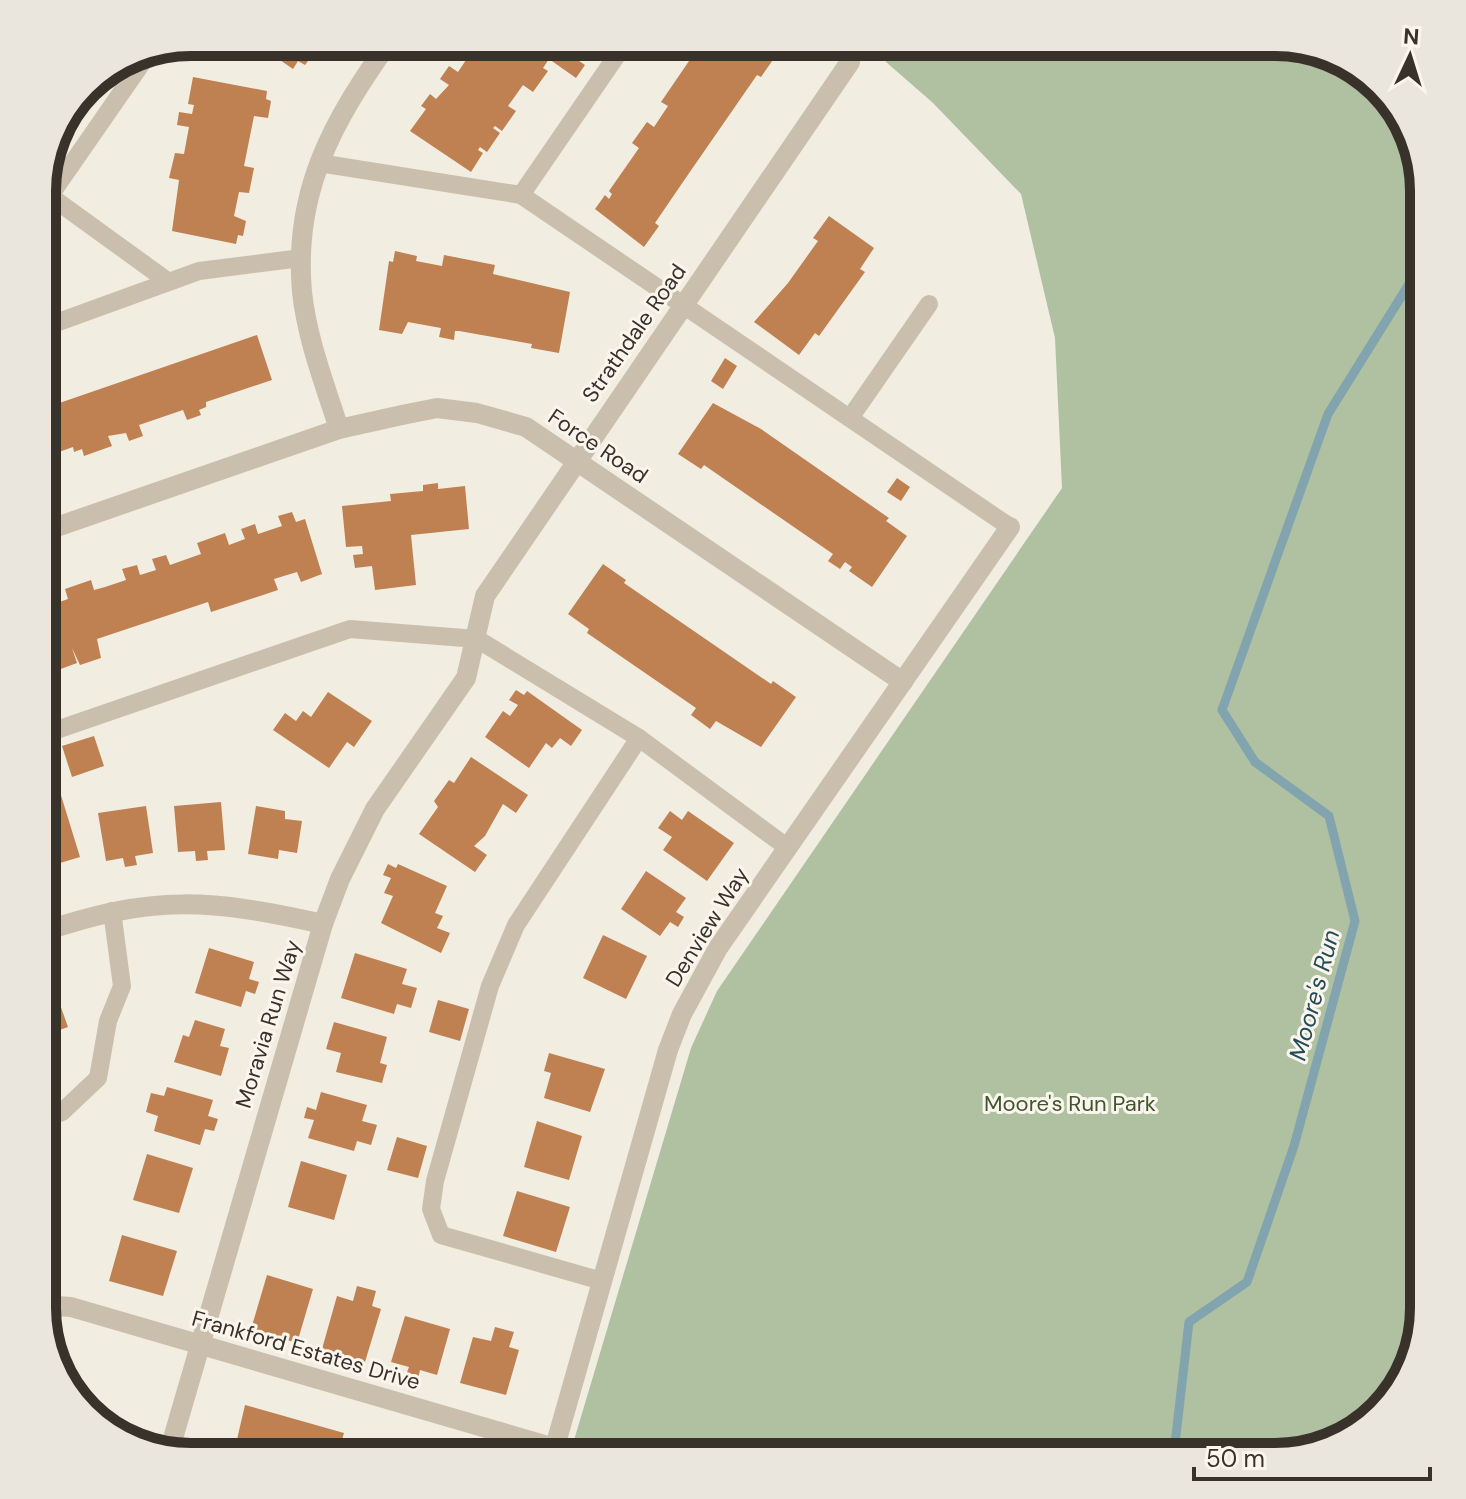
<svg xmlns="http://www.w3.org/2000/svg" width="1466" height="1499" font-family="'DM Sans',sans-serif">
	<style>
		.green { fill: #b0c1a1 }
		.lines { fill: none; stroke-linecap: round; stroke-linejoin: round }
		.stream { stroke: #81a4ae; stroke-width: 9 }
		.building { fill: #bf8052 }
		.lane { stroke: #cabfad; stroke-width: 18 }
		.street { stroke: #cabfad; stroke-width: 20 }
		.labels { text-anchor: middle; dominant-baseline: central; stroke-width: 6; stroke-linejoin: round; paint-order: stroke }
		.street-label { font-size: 22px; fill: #39322b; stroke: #faf6ed }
		.park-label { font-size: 22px; fill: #415630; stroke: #faf6ed }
		.water-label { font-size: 24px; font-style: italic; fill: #234b58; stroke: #faf6ed }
		.rim { fill: none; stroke: #39322b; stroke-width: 10 }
	</style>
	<rect width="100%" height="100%" fill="#f2ede1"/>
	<path class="green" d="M880,42H1284L1341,58L1387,93L1424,191V1308L1409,1373L1373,1420L1275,1457H569L691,1048L717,991L1062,488L1055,338L1021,194L933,103L886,62Z"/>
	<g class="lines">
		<path class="stream" d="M1167,1457L1175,1444L1189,1322L1247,1282L1294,1146L1355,921L1329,816L1255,762L1222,710L1328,414L1424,260"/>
	</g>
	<g class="building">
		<path d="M254,42H304L314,53L305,65L298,61L293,69Z"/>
		<path d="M478,42H551L585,65L576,78L549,59L543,68L548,71L533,92L523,85L508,106L516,111L502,131L495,126L493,128L500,133L487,152L480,147L478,150L483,153L471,172L410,131L426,109L421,106L430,94L436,99L449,85L440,79L449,66L458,72Z"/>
		<path d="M702,42H759L777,54L761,77L757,75L685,179L655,223L659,226L644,247L595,209L605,195L609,199L612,194L609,191L639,148L632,143L647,122L654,127L668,106L661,102Z"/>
		<path d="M193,77L267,91L266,99L271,101L268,118L254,116L244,166L254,168L249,193L239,192L234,216L246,221L243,236L238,235L236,244L172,231L179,180L169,178L175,153L184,154L189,127L177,125L179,112L192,114L194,105L188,104Z"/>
		<path d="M829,216L874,248L860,269L865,272L819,336L815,333L799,355L754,322L788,283L818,241L813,238Z"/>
		<path d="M395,251L417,256L416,261L442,266L444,255L495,265L493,274L570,292L559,353L531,348L532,344L459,331H455L454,340L439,337L441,328L408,322L402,334L379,330L389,261L393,262Z"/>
		<path d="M257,335L272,380L206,402V407L199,410L201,415L187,420L183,410L139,425L143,436L129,441L126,433L108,436L112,446L84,456L82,449L74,452L73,447L42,458V409Z"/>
		<path d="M725,358L737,366L723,389L711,381Z"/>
		<path d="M713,403L761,429L889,518L886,521L907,536L872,587L849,571L852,567L845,562L840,569L828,561L833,554L704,465L701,469L678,454Z"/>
		<path d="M897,478L910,487L901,501L887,492Z"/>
		<path d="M438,483V489L465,486L469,529L411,535L416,585L375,590L372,566L355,568L353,555L363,554L362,546L346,547L342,506L391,501L390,494L423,491V485Z"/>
		<path d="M292,512L296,522L305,519L322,574L301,582L297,572L274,579L278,590L211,612L208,602L97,639L101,658L80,665L72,648L77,663L58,670L42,625V608L68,599L65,589L91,580L94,590L105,587L126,580L122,569L137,565L140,575L156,570L152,559L166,555L170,565L201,554L197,543L225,533L229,545L245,539L241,529L255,524L258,534L282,526L278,516Z"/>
		<path d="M603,564L626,580L624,583L771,684L773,681L796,697L761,747L716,721L710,729L691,715L696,708L587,633L589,629L568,614Z"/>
		<path d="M516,690L524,695L527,691L582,730L571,746L560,738L552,748L546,743L529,768L485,737L503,711L510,716L518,705L509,700Z"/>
		<path d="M328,692L372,721L354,747L347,742L329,768L273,730L285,713L296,721L303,711L311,717Z"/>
		<path d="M94,736L104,766L72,777L62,746Z"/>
		<path d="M471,757L528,795L516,813L503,804L485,836L474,846L487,855L475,872L419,834L438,807L434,801L449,780L454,783Z"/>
		<path d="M60,792L80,857L50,866L53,874L42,877V798Z"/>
		<path d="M221,802L225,850L207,851L208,860L196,861L195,851L178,852L174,806Z"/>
		<path d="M146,806L153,853L135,856L137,865L125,867L123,858L106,861L98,813Z"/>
		<path d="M256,806L285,811V819L302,821L297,853L279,850L278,859L248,854Z"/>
		<path d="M670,811L682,820L688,811L734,843L707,881L663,850L672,837L658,828Z"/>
		<path d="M388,864L396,868L398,864L447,886L435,913L443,916L437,928L450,933L441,953L381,923L393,896L384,893L391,878L383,875Z"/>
		<path d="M646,871L686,898L676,912L684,917L678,927L670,922L660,936L621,909Z"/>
		<path d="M603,935L647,956L626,999L583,978Z"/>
		<path d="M209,948L254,962L249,979L259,982L255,994L246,991L241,1007L195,993Z"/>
		<path d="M355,953L407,969L402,984L417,988L411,1008L397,1004L394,1014L341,998Z"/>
		<path d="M52,982L68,1027L42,1036V986Z"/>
		<path d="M438,1000L469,1009L460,1041L429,1032Z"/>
		<path d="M195,1020L225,1029L220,1046L229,1048L221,1076L174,1062L183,1035L189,1037Z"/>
		<path d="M334,1022L387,1037L380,1063L387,1065L382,1083L336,1072L341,1053L326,1049Z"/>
		<path d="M549,1053L605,1069L590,1112L544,1098L551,1073L544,1071Z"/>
		<path d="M167,1087L213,1100L208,1116L218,1119L214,1131L205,1129L200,1145L154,1131L158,1116L146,1112L151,1093L164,1096Z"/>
		<path d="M321,1092L367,1105L362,1121L377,1125L371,1145L357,1141L354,1151L308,1138L314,1120L304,1118L307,1107L316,1110Z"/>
		<path d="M537,1121L582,1136L569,1180L524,1167Z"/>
		<path d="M397,1137L427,1146L418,1178L387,1170Z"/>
		<path d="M147,1154L193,1168L179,1213L133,1200Z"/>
		<path d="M301,1161L347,1175L334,1220L288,1207Z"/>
		<path d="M517,1191L570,1207L556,1252L503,1236Z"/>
		<path d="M122,1235L177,1251L163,1296L109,1281Z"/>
		<path d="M267,1275L313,1289L297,1343L251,1329Z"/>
		<path d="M357,1286L376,1291L372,1306L381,1309L365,1362L322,1349L337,1296L353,1301Z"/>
		<path d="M405,1316L450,1329L437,1375L420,1370L418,1379L406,1375L409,1367L391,1362Z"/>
		<path d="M495,1327L514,1332L509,1347L519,1350L506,1395L460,1383L473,1337L491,1341Z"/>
		<path d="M245,1405L344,1433L337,1457H266L235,1448Z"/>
	</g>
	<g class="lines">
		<g class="lane">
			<path d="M319,163L521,195L626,42"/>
			<path d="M521,195L1010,527"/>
			<path d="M50,196L166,280"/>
			<path d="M42,207L144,60"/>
			<path d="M42,328L199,271L301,258"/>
			<path d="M850,418L929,304"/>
			<path d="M42,735L350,629L477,639L639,738L788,848"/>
			<path d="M42,1119L62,1112L98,1078L108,1021L122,986L112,911"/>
			<path d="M602,1281L441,1235L431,1209L435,1181L490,986L516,925L639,738"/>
		</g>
		<g class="street">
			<path d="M339,429C325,385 307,339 302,292C293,191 333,121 389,42"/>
			<path d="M42,532L339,429L402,415L437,408L477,413L526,427L903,682"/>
			<path d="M42,932C154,894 210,899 323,924"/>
			<path d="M42,1305L71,1307L555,1448"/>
			<path d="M169,1452L323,924L340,879L375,809L466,678L485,596L850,62"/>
			<path d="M552,1457L668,1050L682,1014L718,948L1010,527"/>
		</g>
	</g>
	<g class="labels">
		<g class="street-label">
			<text transform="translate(634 333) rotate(-55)">Strathdale Road</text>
			<text transform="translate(598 446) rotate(34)">Force Road</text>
			<text transform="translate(707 927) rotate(-58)">Denview Way</text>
			<text transform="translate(268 1024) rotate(-73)">Moravia Run Way</text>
			<text transform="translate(306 1350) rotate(16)">Frankford Estates Drive</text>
		</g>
		<g class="park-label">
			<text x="1070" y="1103">Moore's Run Park</text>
		</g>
		<g class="water-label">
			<text transform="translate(1314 995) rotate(-75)">Moore's Run</text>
		</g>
	</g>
	<path d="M0 0H1466V1499H0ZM191 56H1275A135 135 0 0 1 1410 191V1308A135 135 0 0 1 1275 1443H191A135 135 0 0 1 56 1308V191A135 135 0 0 1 191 56Z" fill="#ebe6dd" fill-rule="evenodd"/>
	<path class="rim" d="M191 56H1275A135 135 0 0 1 1410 191V1308A135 135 0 0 1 1275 1443H191A135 135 0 0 1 56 1308V191A135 135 0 0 1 191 56Z"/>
	<g transform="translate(1410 56) rotate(4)" stroke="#faf6ed" stroke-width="6" paint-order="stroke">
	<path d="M0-6L14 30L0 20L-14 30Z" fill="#39322b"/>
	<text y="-12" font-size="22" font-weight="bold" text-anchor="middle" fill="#39322b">N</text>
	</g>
	<path d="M1194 1467v12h236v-12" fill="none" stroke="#39322b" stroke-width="4"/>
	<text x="1206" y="1467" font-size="24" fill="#39322b" stroke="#faf6ed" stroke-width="6" paint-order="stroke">50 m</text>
</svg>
